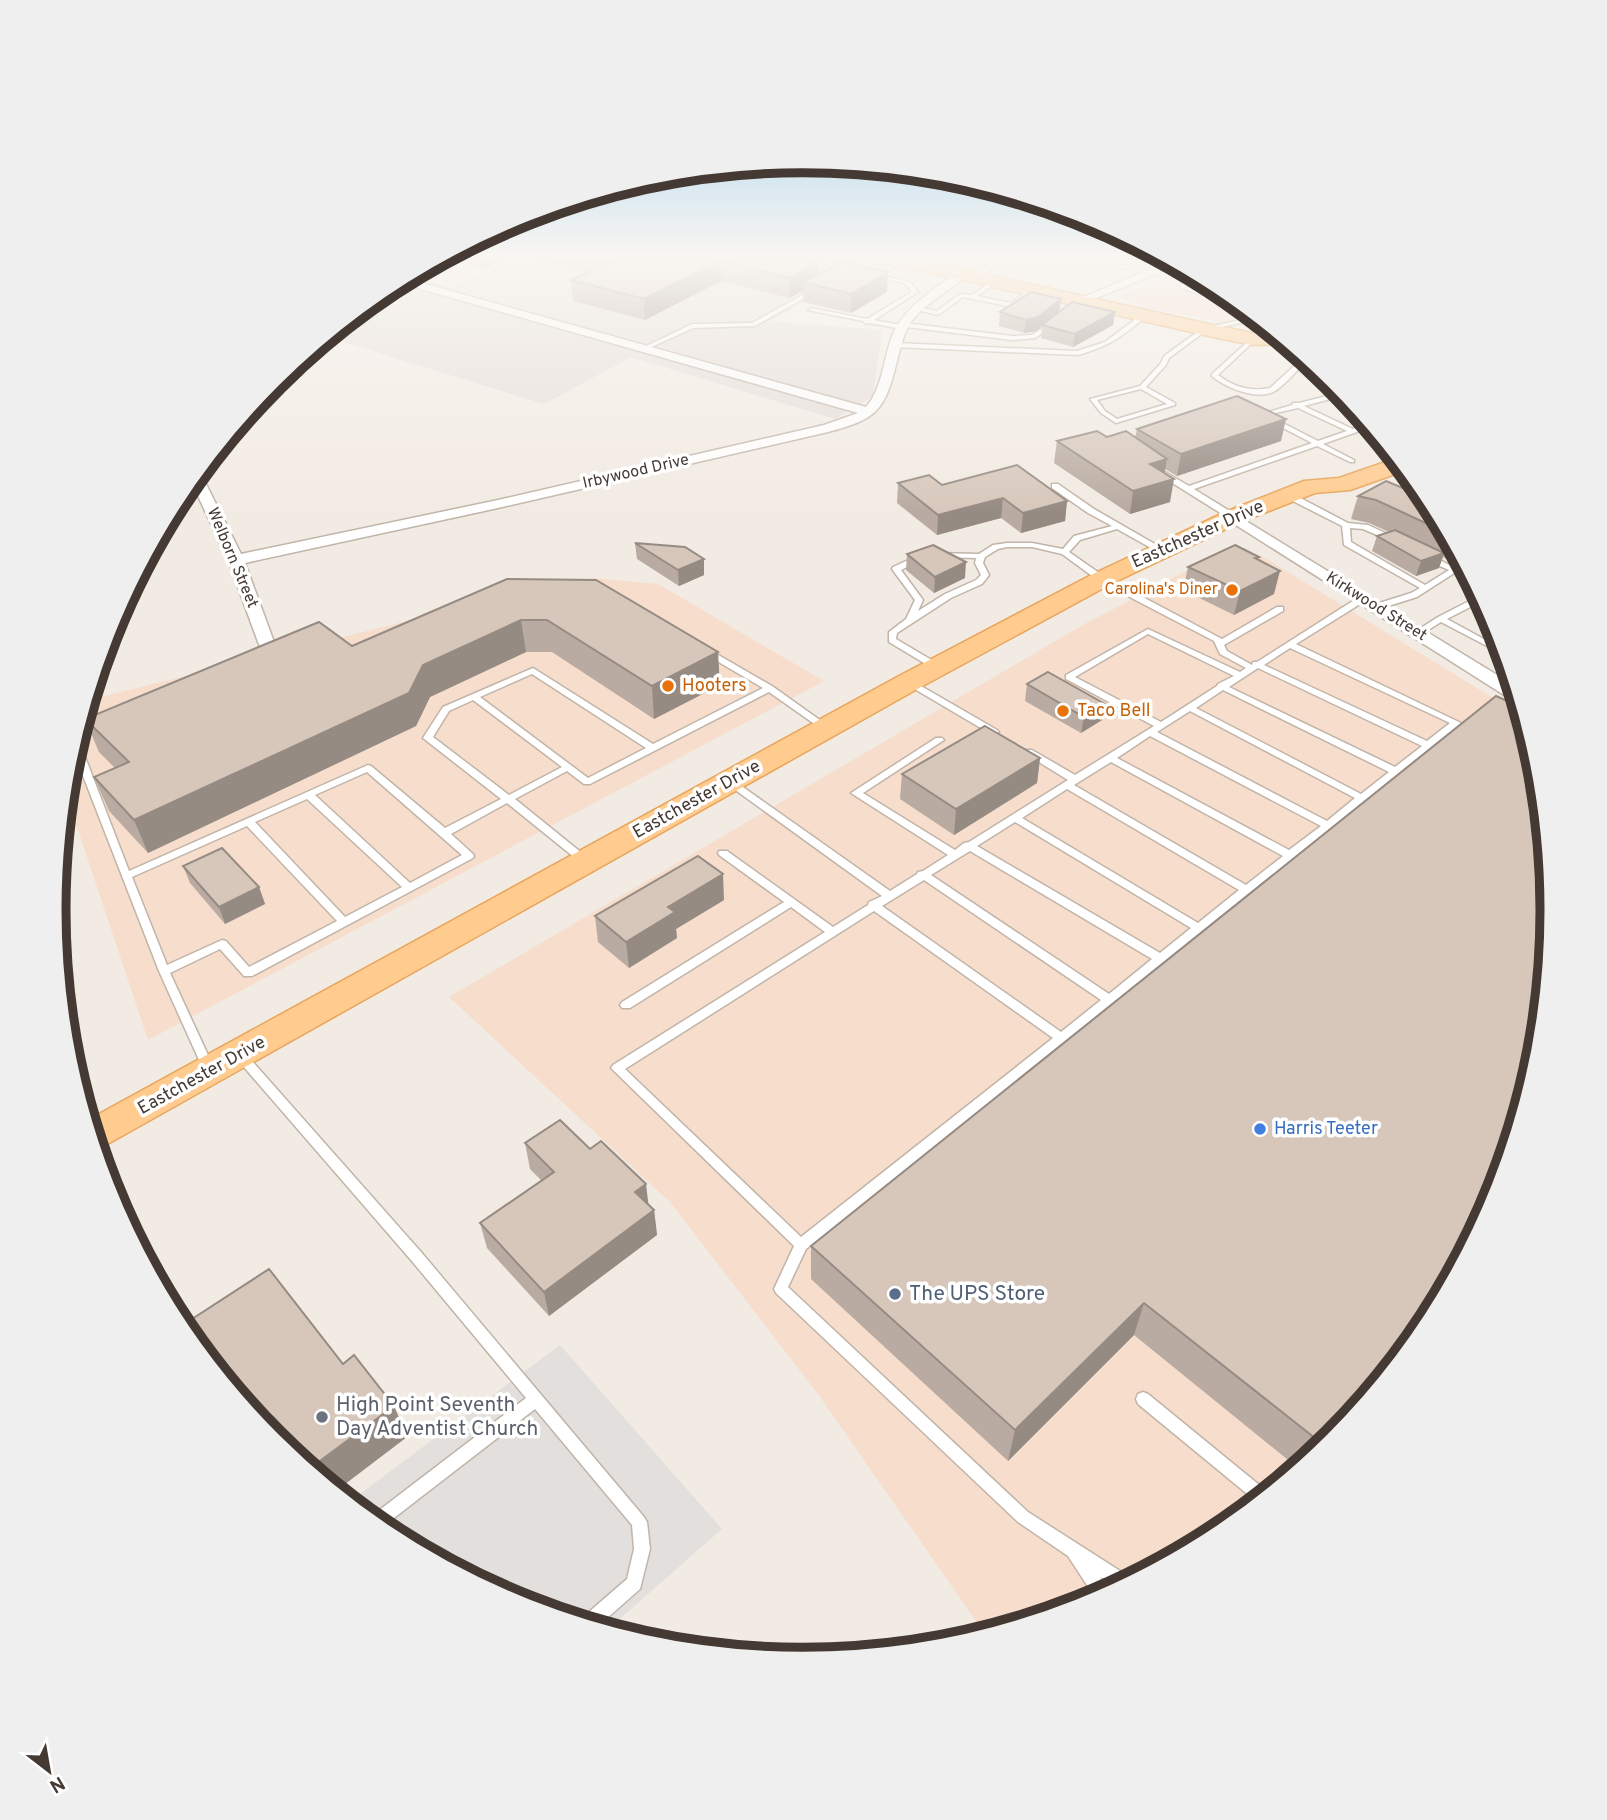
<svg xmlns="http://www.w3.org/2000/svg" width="1607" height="1820" font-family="Overpass,sans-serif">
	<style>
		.commercial { fill: #f6ddcc }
		.industrial { fill: #e4ddd8 }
		.parking { fill: #e2dfdc }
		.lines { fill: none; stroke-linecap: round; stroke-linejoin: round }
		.service-casing { stroke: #c1b4a8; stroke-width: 3 }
		.minor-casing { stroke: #c1b4a8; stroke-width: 3 }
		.primary-casing { stroke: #e8a55b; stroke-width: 3 }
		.service { fill: #fff; fill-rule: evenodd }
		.minor { fill: #fff; fill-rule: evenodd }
		.primary { fill: #ffcb8f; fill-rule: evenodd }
		.wall { fill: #b9aba1 }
		.shaded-wall { fill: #968b83 }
		.building { fill: #d7c7bb; stroke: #968b83; stroke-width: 2 }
		.food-dot { fill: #e8710a; stroke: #fff; stroke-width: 2.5 }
		.shop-dot { fill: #3f7fe0; stroke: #fff; stroke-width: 2.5 }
		.service-dot { fill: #5c6f8a; stroke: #fff; stroke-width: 2.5 }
		.worship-dot { fill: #6b7280; stroke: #fff; stroke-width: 2.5 }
		.labels { text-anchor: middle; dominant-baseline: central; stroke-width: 7; stroke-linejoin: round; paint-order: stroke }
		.far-street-label { font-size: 16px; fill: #443a33; stroke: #fff }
		.far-food-label { font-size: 16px; fill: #c56008; stroke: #fff; text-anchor: end }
		.street-label { font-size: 18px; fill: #443a33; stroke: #fff }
		.food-label { font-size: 18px; fill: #c56008; stroke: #fff; text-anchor: start }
		.shop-label { font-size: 18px; fill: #366cbe; stroke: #fff; text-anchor: start }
		.near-service-label { font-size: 21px; fill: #4e5e75; stroke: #fff; text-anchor: start }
		.near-worship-label { font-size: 21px; fill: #5b616d; stroke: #fff; text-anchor: start }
		.rim { fill: none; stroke: #443a33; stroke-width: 9 }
	</style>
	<rect width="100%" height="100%" fill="#f2ebe3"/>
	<g class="commercial">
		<path d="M441,258H505L447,283L414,272Z"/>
		<path d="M1186,269L1220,287L1276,333L1145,307L1121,298L1127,293Z"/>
		<path d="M1241,551L1265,558L1524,717L1333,1440L1219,1533L1090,1602L985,1634L818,1394L670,1202L449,997L1081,626L1203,562Z"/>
		<path d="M593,578L658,584L824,681L148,1040L66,794L69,763L88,700L484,602Z"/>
	</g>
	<path class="industrial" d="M519,258H841L867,264L771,321L882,330L873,396L835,419L631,357L544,404L327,337L388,287L411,275L449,287Z"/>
	<path class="parking" d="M560,1345L722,1529L607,1630L516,1602L387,1533L349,1502Z"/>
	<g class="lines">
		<defs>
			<g id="service">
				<path d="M802,258H813L849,268L846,270Z"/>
				<path d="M865,258H871L850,273H846V271Z"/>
				<path d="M1001,258H1007L976,279H972V277Z"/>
				<path d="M1074,258H1087L1155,272L1152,274Z"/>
				<path d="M902,260L904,263L881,275L910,282L918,292L874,320L901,325L904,323L1012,336L1032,335L1049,324L1054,325L1035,338L1012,340L906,327L903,329L869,323L866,324L863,321L808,310L811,308L867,319L912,292L906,284L873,275Z"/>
				<path d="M1201,277L1205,279L1186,287L1215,294H1229L1232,297L1215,298L1180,288L1181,284Z"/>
				<path d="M994,280L997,282L996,283L977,296L1011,303L1030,290L1035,291L1012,307L963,297L938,315L914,309L917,307L937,311L960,294L972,295Z"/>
				<path d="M815,288L817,289V291L755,326L693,328L645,350L640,349L692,324L752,323Z"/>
				<path d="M1141,315L1146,316C1124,336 1106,348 1077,355L895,347L892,345L895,343L1077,351L1105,342Z"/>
				<path d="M1256,317L1259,319L1207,330L1169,358L1166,365L1146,387L1175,403V405L1116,423L1101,413L1090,399L1140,386L1161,363L1164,356L1203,328ZM1141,389L1167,404L1117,419L1105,411L1097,400Z"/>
				<path d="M1266,325L1269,327L1218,375C1233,387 1251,392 1270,388L1304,357L1308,359C1299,368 1286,384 1275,391C1258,401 1226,388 1212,376V374Z"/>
				<path d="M1343,392L1346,395L1341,397L1350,401L1355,407L1334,398L1304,406L1353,429L1369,423L1371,427L1323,444L1354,460V462H1350L1317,446L1194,489L1236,515V519H1230L1158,474L1165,472L1189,486L1312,443L1258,415L1292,405L1293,403H1299ZM1298,408L1347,431L1318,441L1267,415Z"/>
				<path d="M1052,484H1058L1094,509L1167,551L1160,553L1117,529L1080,540L1069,552L1105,577L1222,639L1277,607H1283V611L1224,645L1227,651L1252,665L1253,662H1257L1359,597H1365V601L1296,644L1461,723L806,1249L788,1287L1028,1512L1131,1578V1580L1117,1588L1100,1577L1110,1592L1096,1599L1068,1556L1018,1522L776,1293L774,1289L794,1246L611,1068L613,1065L825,932L791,907L630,1008H622L620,1005L622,1002L784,902L719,855L718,853L719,851H727L833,927L868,905L869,902L882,896L727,784L725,782L727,780H733L890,891L917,874L918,872L923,871L948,855L851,793L936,738H942L944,740L863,793L955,850L964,843L969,842L1068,780L1026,754L1024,752L1026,750H1032L1075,775L1154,726L1066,679V675L1148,629L1240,672L1246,668L1220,654L1214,641L1099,581L1062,554L1032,547H1007L998,549L985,557L983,563L989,575L982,584L951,598L897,633L896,639L940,665V669H934L889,642V632L906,619L915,600L892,569L893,567L915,557H918L922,559L901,570L923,600L918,611L945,594L976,580L981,575L975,563L976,558L937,557L933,555L934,553L979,554L993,545L1007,543H1032L1063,549L1074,536L1112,526L1088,513L1052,488ZM1148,634L1234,676L1218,684L1217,686L1161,722L1075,677ZM1290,648L1450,723L1427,741L1264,665ZM1258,668L1422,746L1395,767L1229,687ZM1223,690L1389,772L1361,794L1196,708ZM1190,711L1355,798L1327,821L1157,732ZM1150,736L1321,826L1289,850L1117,758ZM1111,762L1283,856L1246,885L1074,785ZM1067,789L1239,890L1198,923L1022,818ZM1015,822L1191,928L1160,953L977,846ZM970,851L1152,959L1109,994L931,875ZM924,880L1101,1000L1061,1032L882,906ZM874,911L1053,1038L801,1237L625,1069Z"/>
				<path d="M1285,493H1291L1348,523L1368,525L1396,538L1397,540L1393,542L1363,529L1350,528L1351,542L1425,585L1449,570L1426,560V556H1432L1459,570L1417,597L1379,609H1373V605L1411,593L1420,588L1344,545L1342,526L1285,497Z"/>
				<path d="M1475,598L1483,600L1487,607L1478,603L1447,619L1504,650L1506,656L1441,622L1420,635L1417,636L1413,633L1438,617Z"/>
				<path d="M708,649L772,686L831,728L826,731L823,730L769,692L590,784H584L567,771L515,799L588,858L589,860L588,862H580L507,803L451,834L473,854L474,856L473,858L252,976H244L220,949L170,973L214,1068L212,1071H204L159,971L73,750L74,747H80L82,749L129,871L368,765L371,766L445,828L501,799L423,738L443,707L533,668L653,744L763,688L705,654V650ZM532,674L646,748L588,778L480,697ZM473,700L562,767L509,795L433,737L449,711ZM367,772L462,855L410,883L315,795ZM307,799L402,887L345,917L255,822ZM247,826L337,921L249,967L226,941L222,940L167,965L132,877Z"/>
				<path d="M909,679L997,730L999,732L994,735L991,734L906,684V680Z"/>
				<path d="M240,1051L244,1052L421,1252L644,1517L647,1522L650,1549L640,1589L597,1627L581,1622L582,1618L627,1579L634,1549L632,1525L535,1409L381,1528L369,1518L526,1398L411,1260L236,1058L234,1055L236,1052Z"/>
				<path d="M1143,1392L1148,1394L1269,1493L1257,1502L1138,1404L1136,1399L1138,1394Z"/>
			</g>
			<g id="minor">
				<path d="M1170,261L1178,265L1084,303L1074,301Z"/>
				<path d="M956,273L966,275C949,293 923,303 909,325C903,336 900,349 897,361C885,410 878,419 828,432L498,508L245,563L274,642L272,646H260L258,642L228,560L191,481L200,472L241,554L498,500L824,425L858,413L396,282L404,278L866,407C883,388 883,358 893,334C905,307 933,290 956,273Z"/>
				<path d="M1233,513L1515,686L1519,701L1512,700L1228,520L1226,517Z"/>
			</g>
			<g id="primary">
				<path d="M879,258H912L1213,325L1253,333L1277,334L1290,344L1253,345L1213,337L887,263Z"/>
				<path d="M1397,458L1407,470L1350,490L1315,493L1241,522L1111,584L919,688L97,1150L88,1120L899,676L1093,574L1225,512L1304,481L1339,478Z"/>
			</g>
		</defs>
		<use href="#service" class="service-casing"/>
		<use href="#minor" class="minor-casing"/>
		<use href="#primary" class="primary-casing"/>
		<use href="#service" class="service"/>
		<use href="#minor" class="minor"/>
		<use href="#primary" class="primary"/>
	</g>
	<g class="wall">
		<path d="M449,258H509L483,269L450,260Z"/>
		<path d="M533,258H805L818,274L887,292L851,313L803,302V291L789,298L721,281L645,320L573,301L571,280L587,272Z"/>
		<path d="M1061,299L1059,312H1115L1113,325L1073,347L1041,338L1042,326L1037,331L1024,333L999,326L1000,312Z"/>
		<path d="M1137,429L1281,441L1177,476L1165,469L1164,473L1170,502L1130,514L1054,463L1057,441L1107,437L1135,438Z"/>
		<path d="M898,483L942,485L1067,501L1065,521L1021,533L1001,518L937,535L897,503Z"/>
		<path d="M1358,496L1429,499L1467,569L1443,557L1439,568L1416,576L1372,551L1377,536L1389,532L1369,523L1351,519Z"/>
		<path d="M635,543L704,575L679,586L637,559Z"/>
		<path d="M907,554L965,578L934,593L906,570Z"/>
		<path d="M1259,557L1258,560L1274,594L1234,615L1183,590L1188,567Z"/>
		<path d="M507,579L720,685L654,719L552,652H526L430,697L416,726L148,853L109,811L94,777L115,768L99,752L85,719L352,646Z"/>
		<path d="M1027,684L1105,704L1102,720L1081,733L1025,701Z"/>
		<path d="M1496,696L1333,1440L1298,1468L1134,1335L1008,1461L811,1279V1246Z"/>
		<path d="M1040,758L1037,783L954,835L900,799L902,774Z"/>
		<path d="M183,866L259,887L265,904L225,924L190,883Z"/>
		<path d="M724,900L676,929L677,938L629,968L598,942L595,916Z"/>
		<path d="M525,1143L648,1204L654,1210L657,1235L549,1316L487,1248L480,1223L542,1181L530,1169Z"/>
		<path d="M189,1321L343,1364L394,1406L407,1437L273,1440L234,1391L207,1353Z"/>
	</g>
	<g class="shaded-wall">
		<path d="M482,258H509L483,269Z"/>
		<path d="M720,261L721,281L645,320L644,299Z"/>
		<path d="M818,262V282H803V291L789,298V278Z"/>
		<path d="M888,272L887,292L851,313V294Z"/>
		<path d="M1061,299L1059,312L1042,325V326L1037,331L1024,333L1026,320Z"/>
		<path d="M1115,312L1113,325L1073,347L1075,334Z"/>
		<path d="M1286,419L1281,441L1177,476L1181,454Z"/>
		<path d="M1167,459L1163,481L1150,464Z"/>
		<path d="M1174,479L1170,502L1130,514L1133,491Z"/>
		<path d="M1003,498L1001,518L937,535L938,515Z"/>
		<path d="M1067,501L1065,521L1021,533L1023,513Z"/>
		<path d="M1444,553L1439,568L1416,576L1421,561Z"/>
		<path d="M704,559V575L679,586L678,570Z"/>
		<path d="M966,562L965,578L934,593L935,577Z"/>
		<path d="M1280,571L1274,594L1234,615L1240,591Z"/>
		<path d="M521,620L526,652L430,697L416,726L148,853L134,820L423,665Z"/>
		<path d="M718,652L720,685L654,719L652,686Z"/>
		<path d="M1105,704L1102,720L1081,733L1084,717Z"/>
		<path d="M1040,758L1037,783L954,835L956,809Z"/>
		<path d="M723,874L724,900L676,929L677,938L629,968L626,942L668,907Z"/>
		<path d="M259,887L265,904L225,924L219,907Z"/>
		<path d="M646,1184L649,1209L635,1192Z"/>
		<path d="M654,1210L657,1235L549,1316L544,1292Z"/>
		<path d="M1144,1303L1134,1335L1008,1461L1015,1430Z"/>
		<path d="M1428,1324L1333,1440L1325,1447Z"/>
		<path d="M394,1406L407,1437L336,1491L309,1469Z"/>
	</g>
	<g class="building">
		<path d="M610,258H805L818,262L789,278L720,261L644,299L571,280L615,260Z"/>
		<path d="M841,262L888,272L851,294L803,282Z"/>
		<path d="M1031,292L1061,299L1038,317L1026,320L1000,312Z"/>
		<path d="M1072,302L1115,312L1075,334L1042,325Z"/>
		<path d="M1237,396L1286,419L1181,454L1137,429Z"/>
		<path d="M1097,431L1107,437L1126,431L1167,459L1150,464L1174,479L1133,491L1057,441Z"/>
		<path d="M1017,465L1067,501L1023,513L1003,498L938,515L898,483L929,475L942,485Z"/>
		<path d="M1386,481L1429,499L1447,533L1376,500L1358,496Z"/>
		<path d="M1395,530L1444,553L1421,561L1377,536Z"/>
		<path d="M635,543L685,547L704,559L678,570Z"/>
		<path d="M933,545L966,562L935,577L907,554Z"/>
		<path d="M1235,545L1259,557L1255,558L1280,571L1240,591L1188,567Z"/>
		<path d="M507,579L596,580L718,652L652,686L547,620H521L423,665L409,693L134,820L94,777L129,762L85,719L319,622L352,646Z"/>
		<path d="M1048,672L1105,704L1084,717L1027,684Z"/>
		<path d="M1496,696L1521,707L1538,764L1553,910L1538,1057L1496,1197L1428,1324L1325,1446L1144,1303L1015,1430L811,1246Z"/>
		<path d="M985,726L1040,758L956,809L902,774Z"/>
		<path d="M222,848L259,887L219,907L183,866Z"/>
		<path d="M698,856L723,874L668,907L675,912L626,942L595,916Z"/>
		<path d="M560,1120L590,1149L601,1141L646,1184L635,1192L654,1210L544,1292L480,1223L554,1172L525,1143Z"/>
		<path d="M269,1269L343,1364L354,1355L394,1406L309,1469L273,1440L254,1416L256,1415L189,1321Z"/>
	</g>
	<linearGradient id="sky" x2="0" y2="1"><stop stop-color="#89c5ec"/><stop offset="0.5" stop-color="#f9f6f2"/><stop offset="1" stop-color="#f9f6f2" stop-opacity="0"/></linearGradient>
	<rect width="1607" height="513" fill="url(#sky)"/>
	<g class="food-dot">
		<circle cx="1232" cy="590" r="7"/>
		<circle cx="668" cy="686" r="7"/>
		<circle cx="1063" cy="711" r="7"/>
	</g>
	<circle class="shop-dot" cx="1260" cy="1129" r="7"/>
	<circle class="service-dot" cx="895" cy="1294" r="7"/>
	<circle class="worship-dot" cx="322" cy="1417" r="7"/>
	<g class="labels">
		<g class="far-street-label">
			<text transform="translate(636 472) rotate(-13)">Irbywood Drive</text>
			<text transform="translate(232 558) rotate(67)">Welborn Street</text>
			<text transform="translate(1376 607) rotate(32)">Kirkwood Street</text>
		</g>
		<g class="far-food-label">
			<text x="1218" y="590">Carolina's Diner</text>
		</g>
		<g class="street-label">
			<text transform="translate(1198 535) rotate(-24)">Eastchester Drive</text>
			<text transform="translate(697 800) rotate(-29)">Eastchester Drive</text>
			<text transform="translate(202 1076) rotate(-29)">Eastchester Drive</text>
		</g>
		<g class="food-label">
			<text x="682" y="686">Hooters</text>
			<text x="1077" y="711">Taco Bell</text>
		</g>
		<g class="shop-label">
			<text x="1274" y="1129">Harris Teeter</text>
		</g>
		<g class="near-service-label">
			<text x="909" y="1294">The UPS Store</text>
		</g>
		<g class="near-worship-label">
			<text x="336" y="1405">High Point Seventh<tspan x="336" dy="24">Day Adventist Church</tspan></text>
		</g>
	</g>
	<path d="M0 0H1607V1820H0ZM66 910a737 737 0 1 1 1474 0a737 737 0 1 1-1474 0Z" fill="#f0efef" fill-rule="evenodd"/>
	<path class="rim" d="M66 910a737 737 0 1 1 1474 0a737 737 0 1 1-1474 0Z"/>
	<g transform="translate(49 1771) rotate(149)" stroke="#ffffff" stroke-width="5" paint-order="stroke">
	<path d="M0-5L12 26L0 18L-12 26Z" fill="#443a33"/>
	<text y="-10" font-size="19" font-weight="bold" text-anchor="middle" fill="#443a33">N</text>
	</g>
</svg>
